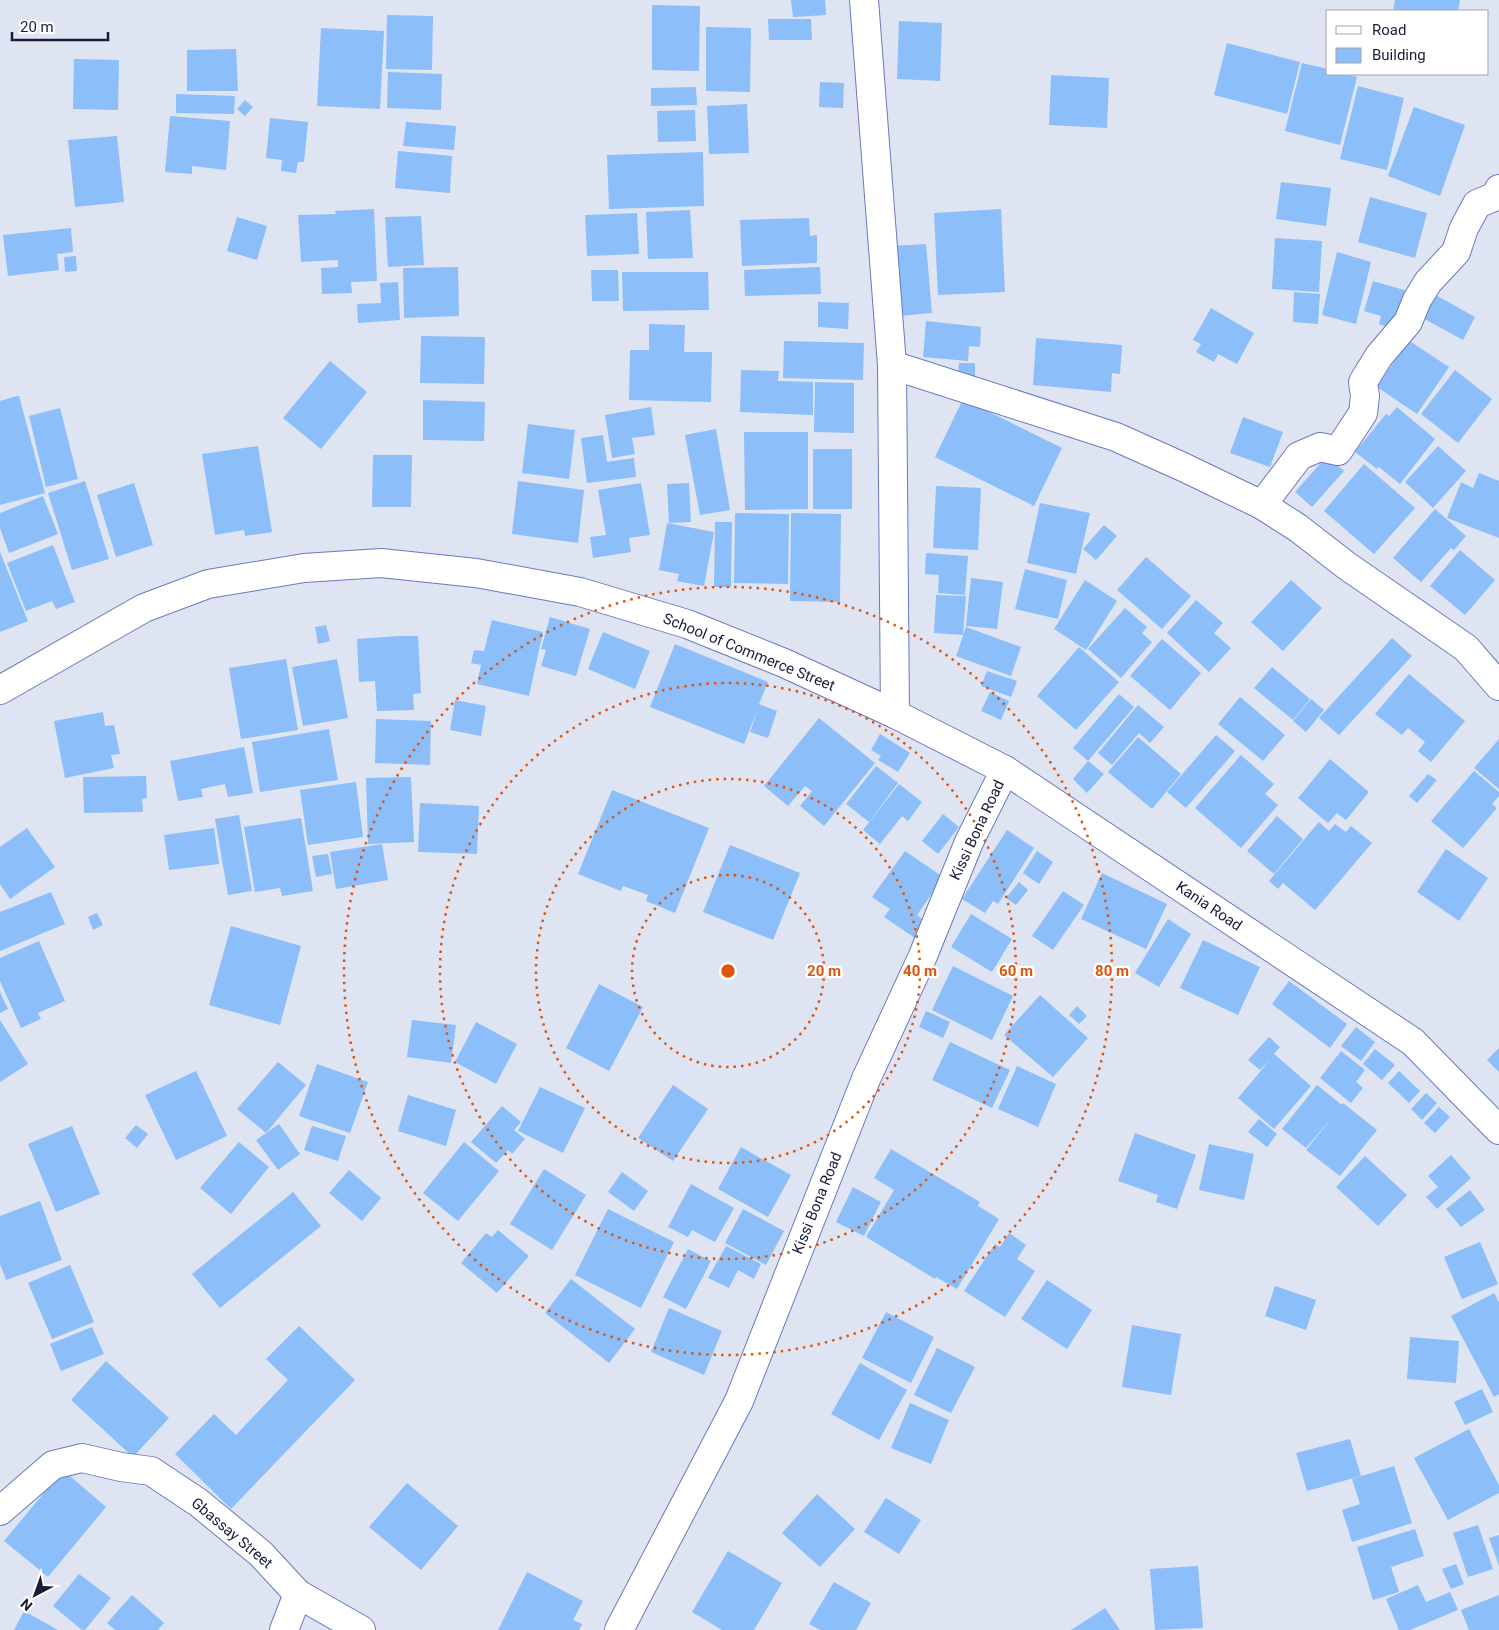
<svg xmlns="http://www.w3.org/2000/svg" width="1499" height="1630" font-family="Roboto,sans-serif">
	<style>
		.building { fill: #8cbef9 }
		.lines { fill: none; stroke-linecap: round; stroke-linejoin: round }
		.street-casing { stroke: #6a79bf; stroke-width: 30 }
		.secondary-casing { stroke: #6a79bf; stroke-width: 30 }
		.street { stroke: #fff; stroke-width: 28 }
		.secondary { stroke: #fff; stroke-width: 28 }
		.ring { fill: none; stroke: #de560e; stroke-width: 2.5; stroke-dasharray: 2.5 5 }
		.labels { text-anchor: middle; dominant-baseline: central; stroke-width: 4.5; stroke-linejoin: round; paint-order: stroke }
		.street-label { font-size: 15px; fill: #181d39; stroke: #fff }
		.centre { fill: #de560e; stroke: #fff; stroke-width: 2.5 }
		.ring-label { font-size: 15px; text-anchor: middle; font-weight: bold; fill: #de560e; stroke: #fff; stroke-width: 4.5; stroke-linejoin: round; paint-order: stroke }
	</style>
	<rect width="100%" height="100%" fill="#dfe4f3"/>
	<g class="building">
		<path d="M791,0H825L826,15L793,17Z"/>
		<path d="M1395,0H1460L1458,11H1393Z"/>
		<path d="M652,5L700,6L699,71L652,70Z"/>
		<path d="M387,15L433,16L432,70L386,69Z"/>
		<path d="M768,19H811L812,40H769Z"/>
		<path d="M899,21L942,23L940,81L897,79Z"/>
		<path d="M706,27L751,28L750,92L706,91Z"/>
		<path d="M321,28L384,31L380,109L317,106Z"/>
		<path d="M1227,43L1300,62L1287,114L1214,95Z"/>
		<path d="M236,49L238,91H187V50Z"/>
		<path d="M74,59L119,60L118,110L73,109Z"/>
		<path d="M1302,63L1328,69V74H1345L1357,77L1340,145L1285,131Z"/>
		<path d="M388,72L442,74L441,110L387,108Z"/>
		<path d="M1051,75L1109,78L1107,128L1049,125Z"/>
		<path d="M820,82L844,83L843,108L819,107Z"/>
		<path d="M1358,86L1404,98L1387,170L1340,159Z"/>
		<path d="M696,87L697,105L651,106V88Z"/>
		<path d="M176,94L235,96L234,114L176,113Z"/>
		<path d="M245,100L253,107L245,116L237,109Z"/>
		<path d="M747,104L749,153L709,154L707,106Z"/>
		<path d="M1414,107L1465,125L1440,196L1388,176Z"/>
		<path d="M695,110L696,141L658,142L657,111Z"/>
		<path d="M170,116L230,121L226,170L192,166V174L165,172Z"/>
		<path d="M270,118L308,122L304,162H298L296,173L281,171L282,160L266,158Z"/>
		<path d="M406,122L456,126L454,150L403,146Z"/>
		<path d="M117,136L124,202L75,207L68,140Z"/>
		<path d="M398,151L452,156L450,193L395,188Z"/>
		<path d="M703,152L704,206L609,209L607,155Z"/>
		<path d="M1281,182L1331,188L1326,226L1276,219Z"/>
		<path d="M1370,197L1427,213L1415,258L1358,242Z"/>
		<path d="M374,209L377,281L351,282L352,293L322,294L321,268L338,267V260L301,262L298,215L336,214L335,211Z"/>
		<path d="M1001,209L1005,292L938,295L934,213Z"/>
		<path d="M690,210L693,258L648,259L646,212Z"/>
		<path d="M637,213L639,254L587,256L585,215Z"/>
		<path d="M421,216L424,265L388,267L385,217Z"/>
		<path d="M237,217L267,226L257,260L227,251Z"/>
		<path d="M809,218L810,236L817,235V263L742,266L740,220Z"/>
		<path d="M71,228L73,252L57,254L59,270L8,276L3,235Z"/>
		<path d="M1275,238L1322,241L1319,292L1272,289Z"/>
		<path d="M926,244L932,313L899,316L892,246Z"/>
		<path d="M1337,252L1371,262L1356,324L1322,315Z"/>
		<path d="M76,256L77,271L65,272L64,257Z"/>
		<path d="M458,267L459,316L404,318L403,268Z"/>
		<path d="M820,267L821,294L745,296L744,270Z"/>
		<path d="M591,270H618L619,301H592Z"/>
		<path d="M622,272H708L709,310L623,311Z"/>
		<path d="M1373,281L1411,292L1399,331L1379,324L1381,316L1364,311Z"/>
		<path d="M398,282L400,320L358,323L357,304L381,303L380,283Z"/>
		<path d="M1294,292L1320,294L1318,324L1293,322Z"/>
		<path d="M1432,293L1475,317L1463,340L1419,316Z"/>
		<path d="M818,302L849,303L848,329L818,327Z"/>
		<path d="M1211,308L1254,333L1237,364L1218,354L1214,362L1196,352L1201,344L1193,340Z"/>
		<path d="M926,321L981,327L980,347L969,346L968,361L923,357Z"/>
		<path d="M649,324L685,325L684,352H712L711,402L629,400L630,350H649Z"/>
		<path d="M421,336L485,337L484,384L420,383Z"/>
		<path d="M1036,338L1122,345L1120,374L1112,373L1111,392L1033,385Z"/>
		<path d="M1408,340L1449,367L1417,414L1377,387Z"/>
		<path d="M784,341L864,343L863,380L783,378Z"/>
		<path d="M330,361L367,392L321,449L283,418Z"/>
		<path d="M959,363H975V377L958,376Z"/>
		<path d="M741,370L779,371L778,381L813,382V415L740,412Z"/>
		<path d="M1455,370L1492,399L1458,443L1421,414Z"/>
		<path d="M815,382L854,383V433L814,432Z"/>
		<path d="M17,396H19L45,493L0,505V401Z"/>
		<path d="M963,399L1062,448L1034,506L935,457Z"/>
		<path d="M423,400L485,402L484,441L423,440Z"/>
		<path d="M651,407L655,435L632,438L635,454L612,458L605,415Z"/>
		<path d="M1397,407L1435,439L1400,484L1379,467L1377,469L1355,452L1386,414L1389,416Z"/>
		<path d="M60,408L78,479L46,487L29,416Z"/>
		<path d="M1243,417L1283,432L1270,467L1230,453Z"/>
		<path d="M528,424L575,430L569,479L522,473Z"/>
		<path d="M716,429L730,510L700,515L685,435Z"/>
		<path d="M744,432H808V509L745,510Z"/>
		<path d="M603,435L607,462L634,458L636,477L587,483L581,438Z"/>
		<path d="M258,446L272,532L245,536L244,530L215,535L202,454Z"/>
		<path d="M1438,446L1466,471L1433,508L1405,482Z"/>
		<rect x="813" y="449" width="39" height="60"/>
		<path d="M373,455H412L411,507H372Z"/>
		<path d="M1327,456L1344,471L1312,507L1295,492Z"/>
		<path d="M1364,464L1415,508L1374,554L1324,511Z"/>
		<path d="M1479,473L1499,481V538L1447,518L1461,482L1473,488Z"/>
		<path d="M85,481L109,559L72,570L48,493Z"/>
		<path d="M518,481L584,490L578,543L512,534Z"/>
		<path d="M134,483L153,545L116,557L97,495Z"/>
		<path d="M641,483L650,535L629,538L631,552L593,558L590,537L606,535L598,490Z"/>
		<path d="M689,483L691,522L669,523L667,484Z"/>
		<path d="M936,486L981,488L978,550L933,548Z"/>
		<path d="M43,496L58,534L9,553L0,528V513Z"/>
		<path d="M1040,503L1090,513L1076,574L1027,563Z"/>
		<path d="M1435,509L1466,536L1454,550L1451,548L1421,582L1393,558Z"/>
		<path d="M735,513L789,514L788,584L734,583Z"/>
		<path d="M791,513L841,514L840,602L790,601Z"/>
		<path d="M715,522H732L731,587H714Z"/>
		<path d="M667,523L714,532L704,586L677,581L679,574L659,570Z"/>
		<path d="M1104,525L1117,536L1096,560L1083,549Z"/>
		<path d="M53,545L75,602L56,609L52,601L26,611L7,563Z"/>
		<path d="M1460,550L1495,580L1465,615L1430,586Z"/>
		<path d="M0,552L28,621L0,632Z"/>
		<path d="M926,553L968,556L965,595L938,593L939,575L925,574Z"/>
		<path d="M1146,557L1191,596L1162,629L1117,590Z"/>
		<path d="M1025,569L1067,580L1058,619L1015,609Z"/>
		<path d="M971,578L1003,582L997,629L966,626Z"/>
		<path d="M1085,580L1117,601L1086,650L1054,629Z"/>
		<path d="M1291,580L1322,608L1283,651L1251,622Z"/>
		<path d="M936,595L966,596L963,635L934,633Z"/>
		<path d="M1196,600L1223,623L1214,633L1231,648L1209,672L1167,633Z"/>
		<path d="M1125,608L1147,627L1142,633L1152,642L1121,678L1088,649Z"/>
		<path d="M550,617L590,629L576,676L541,666L546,650L541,649Z"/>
		<path d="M492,620L543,632L529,696L477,684L481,665L471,663L474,650L484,651Z"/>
		<path d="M326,625L330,641L318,644L315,627Z"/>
		<path d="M966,627L1021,647L1011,676L956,656Z"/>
		<path d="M603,632L650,651L635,689L588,669Z"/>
		<path d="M398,636H418L421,693L413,694L414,710L377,711L375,681L359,682L357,639Z"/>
		<path d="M1392,638L1412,656L1339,735L1319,718Z"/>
		<path d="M1162,639L1201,673L1170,710L1130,676Z"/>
		<path d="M675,644L768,682L759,704L777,711L768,738L750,732L758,709L744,744L650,707Z"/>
		<path d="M1079,647L1119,682L1076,730L1037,696Z"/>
		<path d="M286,659L298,730L241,739L229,668Z"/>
		<path d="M337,659L348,718L303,726L292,667Z"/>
		<path d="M1272,667L1310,699L1293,720L1254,688Z"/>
		<path d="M987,671L1017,681L1011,697L981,686Z"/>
		<path d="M1409,674L1465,721L1431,762L1418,751L1425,742L1408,728L1402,735L1375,714Z"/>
		<path d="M990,692L1009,701L1001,720L981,711Z"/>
		<path d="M1119,694L1134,707L1088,761L1104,774L1087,793L1073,779L1088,761L1073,748Z"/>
		<path d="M1240,697L1285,735L1263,761L1218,724Z"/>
		<path d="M1311,699L1324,710L1306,732L1293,721Z"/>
		<path d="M455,700L486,706L481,736L450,730Z"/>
		<path d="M1138,705L1164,727L1150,743L1139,733L1112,765L1098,753Z"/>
		<path d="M103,712L105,726L114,725L120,754L111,755L114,768L65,778L54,721Z"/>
		<path d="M819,718L875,763L824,826L800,806L812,791L805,786L788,806L764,786Z"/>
		<path d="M376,719L431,721L430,765L375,763Z"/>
		<path d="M329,729L338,780L260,792L252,742Z"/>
		<path d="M880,734L910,753L898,772L878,760L881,756L871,750Z"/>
		<path d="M1216,735L1235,751L1186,808L1167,792Z"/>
		<path d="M1138,737L1181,774L1152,809L1108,772Z"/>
		<path d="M1499,739V789L1474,768Z"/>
		<path d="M244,747L253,793L228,797L225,784L201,789L203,797L178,801L170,761Z"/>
		<path d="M1241,755L1274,784L1265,794L1278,805L1241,848L1195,808Z"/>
		<path d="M1330,759L1369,792L1346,820L1337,813L1328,823L1298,798Z"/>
		<path d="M876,766L898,783L869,822L846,804Z"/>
		<path d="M1474,771L1499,792V796L1492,804L1497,808L1463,848L1431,821Z"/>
		<path d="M1428,774L1437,780L1417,803L1409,796Z"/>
		<path d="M146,776L147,798L142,799L143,812L84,813L83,777Z"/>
		<path d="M411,777L414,842L368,844L366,778Z"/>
		<path d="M356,782L363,837L308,845L300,790Z"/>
		<path d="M899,784L922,802L908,821L902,816L880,844L863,830Z"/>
		<path d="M612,790L709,828L675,913L646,901L648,895L623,886L621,891L578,874Z"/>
		<path d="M420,803L479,806L477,854L418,852Z"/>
		<path d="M943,814L959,827L938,854L922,841Z"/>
		<path d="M239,815L252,891L228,895L215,819Z"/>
		<path d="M1277,816L1303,839L1274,874L1247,851Z"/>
		<path d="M301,818L313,891L282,896L280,888L255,892L244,827Z"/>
		<path d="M1319,822L1329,831L1335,824L1346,832L1351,826L1372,843L1315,910L1283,883L1278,889L1269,881Z"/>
		<path d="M27,828L55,867L10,899L0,884V847Z"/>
		<path d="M214,828L219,864L169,870L164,835Z"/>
		<path d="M1007,830L1034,848L998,904L993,901L985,913L962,899Z"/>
		<path d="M382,844L388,880L336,889L330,852Z"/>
		<path d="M730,845L800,873L773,940L703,912Z"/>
		<path d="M1446,849L1488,878L1459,921L1417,892Z"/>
		<path d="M905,851L943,877L917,915L926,922L915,938L884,917L890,909L872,897Z"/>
		<path d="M1037,851L1053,862L1039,884L1023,873Z"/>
		<path d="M328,854L332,874L316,877L312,856Z"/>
		<path d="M1102,873L1167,904L1146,949L1081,919Z"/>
		<path d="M1019,882L1028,890L1016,905L1006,898Z"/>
		<path d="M1063,891L1084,905L1053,950L1032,936Z"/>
		<path d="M51,892L65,924L0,951V912Z"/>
		<path d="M97,913L103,925L93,930L88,917Z"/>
		<path d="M971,914L1012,939L992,972L951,947Z"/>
		<path d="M1168,919L1191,934L1159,987L1135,973Z"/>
		<path d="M231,926L301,946L280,1025L209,1005Z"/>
		<path d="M1203,940L1260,967L1238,1015L1180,988Z"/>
		<path d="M39,941L65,1001L38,1013L41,1019L21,1028L0,981V958Z"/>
		<path d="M953,966L1013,996L992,1040L932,1010Z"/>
		<path d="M1289,981L1347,1024L1330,1048L1272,1004Z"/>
		<path d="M599,984L643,1007L609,1071L566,1048Z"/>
		<path d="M0,992L8,1009L0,1013Z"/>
		<path d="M1040,995L1088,1038L1053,1077L1004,1035Z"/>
		<path d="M1077,1006L1087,1016L1079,1024L1069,1015Z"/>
		<path d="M926,1011L950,1022L943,1038L919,1027Z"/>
		<path d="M0,1020L28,1064L0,1082Z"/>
		<path d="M412,1020L456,1025L451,1063L407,1057Z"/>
		<path d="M476,1022L517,1044L496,1084L455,1062Z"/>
		<path d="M1356,1027L1375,1042L1361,1061L1341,1046Z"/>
		<path d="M1269,1037L1280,1047L1274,1054L1311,1086L1274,1129L1238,1098L1270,1060L1260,1070L1248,1060Z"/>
		<path d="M950,1042L1010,1070L992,1108L932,1080Z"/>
		<path d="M1499,1048V1072L1487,1060Z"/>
		<path d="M1375,1049L1395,1065L1382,1080L1363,1064Z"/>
		<path d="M1341,1051L1365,1070L1356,1082L1363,1088L1351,1103L1320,1078Z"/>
		<path d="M278,1062L306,1085L266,1133L237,1109Z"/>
		<path d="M317,1064L368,1082L350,1133L299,1116Z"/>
		<path d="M1017,1066L1056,1084L1038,1127L998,1109Z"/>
		<path d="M196,1071L227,1136L176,1160L145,1095Z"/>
		<path d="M1399,1071L1420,1091L1409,1103L1388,1083Z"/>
		<path d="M673,1085L708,1109L673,1161L638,1138Z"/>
		<path d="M1317,1085L1342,1105L1343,1103L1377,1130L1340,1176L1306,1150L1335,1114L1306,1148L1282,1129Z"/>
		<path d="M540,1087L585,1108L563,1153L518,1131Z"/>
		<path d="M1426,1093L1437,1103L1422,1120L1411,1109Z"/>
		<path d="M408,1095L456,1110L446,1146L398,1131Z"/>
		<path d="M502,1106L521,1122L514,1130L525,1139L512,1154L508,1150L496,1163L471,1142Z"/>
		<path d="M1439,1107L1450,1117L1435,1133L1424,1123Z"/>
		<path d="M1259,1119L1277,1134L1267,1147L1248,1132Z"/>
		<path d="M279,1124L300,1154L278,1170L256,1140Z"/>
		<path d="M136,1125L148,1134L137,1148L125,1138Z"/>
		<path d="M72,1126L100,1194L56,1212L28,1144Z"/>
		<path d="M312,1126L346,1136L338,1161L304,1150Z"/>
		<path d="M1135,1133L1196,1155L1177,1209L1156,1202L1158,1195L1118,1181Z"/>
		<path d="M239,1142L269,1167L231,1214L200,1188Z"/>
		<path d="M464,1142L499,1171L458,1221L423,1193Z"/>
		<path d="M1209,1144L1254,1154L1244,1200L1199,1190Z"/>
		<path d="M741,1147L791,1175L768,1217L718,1189Z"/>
		<path d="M891,1149L980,1202L974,1212L978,1206L999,1219L957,1289L936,1277L935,1279L866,1237L894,1190L874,1178Z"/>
		<path d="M1451,1155L1471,1178L1437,1209L1426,1197L1438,1187L1428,1176Z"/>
		<path d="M1365,1156L1407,1195L1378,1226L1336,1187Z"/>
		<path d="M544,1169L586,1195L552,1250L510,1224Z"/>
		<path d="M349,1170L381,1198L362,1221L329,1193Z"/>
		<path d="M622,1172L648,1191L634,1211L608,1192Z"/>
		<path d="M691,1184L734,1208L715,1242L692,1230L688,1237L668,1227Z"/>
		<path d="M853,1187L881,1202L864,1236L836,1222Z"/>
		<path d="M1470,1190L1485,1210L1461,1227L1446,1209Z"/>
		<path d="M293,1192L321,1226L220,1308L192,1274Z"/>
		<path d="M40,1201L62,1260L6,1280L0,1264V1216Z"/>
		<path d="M608,1209L674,1242L641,1308L575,1275Z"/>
		<path d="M743,1209L784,1231L766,1265L725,1243Z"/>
		<path d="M498,1230L529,1256L497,1293L461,1263L486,1233L492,1237Z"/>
		<path d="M1009,1233L1026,1245L1017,1259L1035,1271L1005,1317L964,1291L995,1244L1000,1247Z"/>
		<path d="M1480,1242L1498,1284L1462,1299L1444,1257Z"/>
		<path d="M726,1246L761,1264L754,1279L738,1270L729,1288L708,1278Z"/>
		<path d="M688,1249L711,1261L686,1309L663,1297Z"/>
		<path d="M70,1265L94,1322L52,1339L28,1283Z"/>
		<path d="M571,1279L635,1329L609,1363L545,1313Z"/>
		<path d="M1047,1280L1092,1310L1067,1349L1021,1319Z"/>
		<path d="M1275,1286L1316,1300L1306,1330L1265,1316Z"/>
		<path d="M1494,1293L1499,1302V1394L1494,1397L1451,1316Z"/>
		<path d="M669,1308L722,1331L704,1375L651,1352Z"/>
		<path d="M886,1312L934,1337L911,1383L862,1358Z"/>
		<path d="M1132,1325L1181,1334L1171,1395L1122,1387Z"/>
		<path d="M299,1326L355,1380L231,1509L175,1454L214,1414L236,1435L288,1380L266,1359Z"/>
		<path d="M92,1327L104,1354L61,1371L50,1344Z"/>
		<path d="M1410,1337L1459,1341L1456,1383L1407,1379Z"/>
		<path d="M937,1348L975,1367L951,1413L914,1395Z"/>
		<path d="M106,1361L169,1418L133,1457L71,1400Z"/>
		<path d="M860,1363L907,1390L879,1440L831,1414Z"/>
		<path d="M1482,1389L1493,1412L1465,1425L1454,1402Z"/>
		<path d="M910,1403L949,1420L931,1464L891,1448Z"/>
		<path d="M1469,1429L1499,1485V1493L1448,1520L1414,1458Z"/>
		<path d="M1350,1439L1361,1476L1307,1491L1296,1453Z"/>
		<path d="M1394,1466L1412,1523L1352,1542L1342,1510L1360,1504L1352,1479Z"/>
		<path d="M63,1470L106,1507L48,1577L4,1541Z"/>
		<path d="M407,1483L458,1526L421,1570L369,1527Z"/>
		<path d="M817,1494L855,1529L820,1567L782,1533Z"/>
		<path d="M886,1498L921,1520L899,1554L864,1532Z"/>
		<path d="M1478,1525L1493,1569L1468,1577L1453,1533Z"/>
		<path d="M1415,1529L1424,1556L1391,1567L1399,1592L1373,1600L1357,1547Z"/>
		<path d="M1499,1535V1566L1489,1538Z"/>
		<path d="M728,1551L782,1583L754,1630H722L692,1612Z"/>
		<path d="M1456,1564L1464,1584L1451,1589L1442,1569Z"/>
		<path d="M1198,1566L1203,1628L1155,1630L1150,1569Z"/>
		<path d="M527,1572L583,1601L573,1620L582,1624L579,1630H498Z"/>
		<path d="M79,1574L111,1598L85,1630H82L53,1606Z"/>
		<path d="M834,1582L871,1603L856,1630H820L809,1624Z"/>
		<path d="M1418,1585L1426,1602L1450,1592L1458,1610L1410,1630H1399L1386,1599Z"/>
		<path d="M132,1595L164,1623L158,1630H115L107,1623Z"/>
		<path d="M1499,1595V1630H1469L1461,1610Z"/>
		<path d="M1105,1608L1120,1630H1071Z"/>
		<path d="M24,1611L58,1630H14Z"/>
	</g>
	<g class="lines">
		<defs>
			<g id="street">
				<path d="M892,365L1116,437L1183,467L1262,505L1298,528L1347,566L1466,648L1499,686"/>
				<path d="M1262,505L1299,456L1320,447L1338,451L1363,413L1365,396L1363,382L1379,356L1408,322L1417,300L1428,282L1456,252L1464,228L1477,204L1496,196L1499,189"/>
				<path d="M0,690L144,608L208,584L304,568L381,563L476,573L580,592L687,624L784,663L895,714"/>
				<path d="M0,1511L53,1465L82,1458L121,1467L151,1471L199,1503L261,1554L298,1594L361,1630"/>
				<path d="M284,1630L298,1594"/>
				<path d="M619,1630L739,1401L866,1079L922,958L969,842L1005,770"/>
			</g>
			<path id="secondary" d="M864,0L892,365L895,714L1005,770L1413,1042L1499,1130"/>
		</defs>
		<use href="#street" class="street-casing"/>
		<use href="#secondary" class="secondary-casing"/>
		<use href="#street" class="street"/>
		<use href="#secondary" class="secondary"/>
	</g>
	<g class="ring">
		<circle cx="728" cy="971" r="96"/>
		<circle cx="728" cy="971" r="192"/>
		<circle cx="728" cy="971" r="288"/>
		<circle cx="728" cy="971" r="384"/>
	</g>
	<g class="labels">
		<g class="street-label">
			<text transform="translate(749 652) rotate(22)">School of Commerce Street</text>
			<text transform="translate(977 830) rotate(-65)">Kissi Bona Road</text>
			<text transform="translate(1209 906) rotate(34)">Kania Road</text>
			<text transform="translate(817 1203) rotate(-68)">Kissi Bona Road</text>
			<text transform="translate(232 1533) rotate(40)">Gbassay Street</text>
		</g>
	</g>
	<circle cx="728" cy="971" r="8" class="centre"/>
	<g class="ring-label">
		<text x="824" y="976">20 m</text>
		<text x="920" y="976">40 m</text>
		<text x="1016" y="976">60 m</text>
		<text x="1112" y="976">80 m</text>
	</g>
	<rect x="1326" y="10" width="162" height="65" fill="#ffffff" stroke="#a3a5b0"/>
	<rect x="1336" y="26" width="25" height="8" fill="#ffffff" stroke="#a3a5b0"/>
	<text x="1372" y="35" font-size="15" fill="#181d39">Road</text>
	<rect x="1336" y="48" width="25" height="15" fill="#8cbef9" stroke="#a3a5b0"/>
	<text x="1372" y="60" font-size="15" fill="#181d39">Building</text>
	<g transform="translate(35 1595) rotate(221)" stroke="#ffffff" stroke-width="4" paint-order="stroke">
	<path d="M0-4L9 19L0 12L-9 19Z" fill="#181d39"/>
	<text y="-8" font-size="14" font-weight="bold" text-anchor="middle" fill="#181d39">N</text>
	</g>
	<path d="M12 32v8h96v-8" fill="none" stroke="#181d39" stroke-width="2.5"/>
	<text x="20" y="32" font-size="15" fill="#181d39" stroke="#ffffff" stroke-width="4" paint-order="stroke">20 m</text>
</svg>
